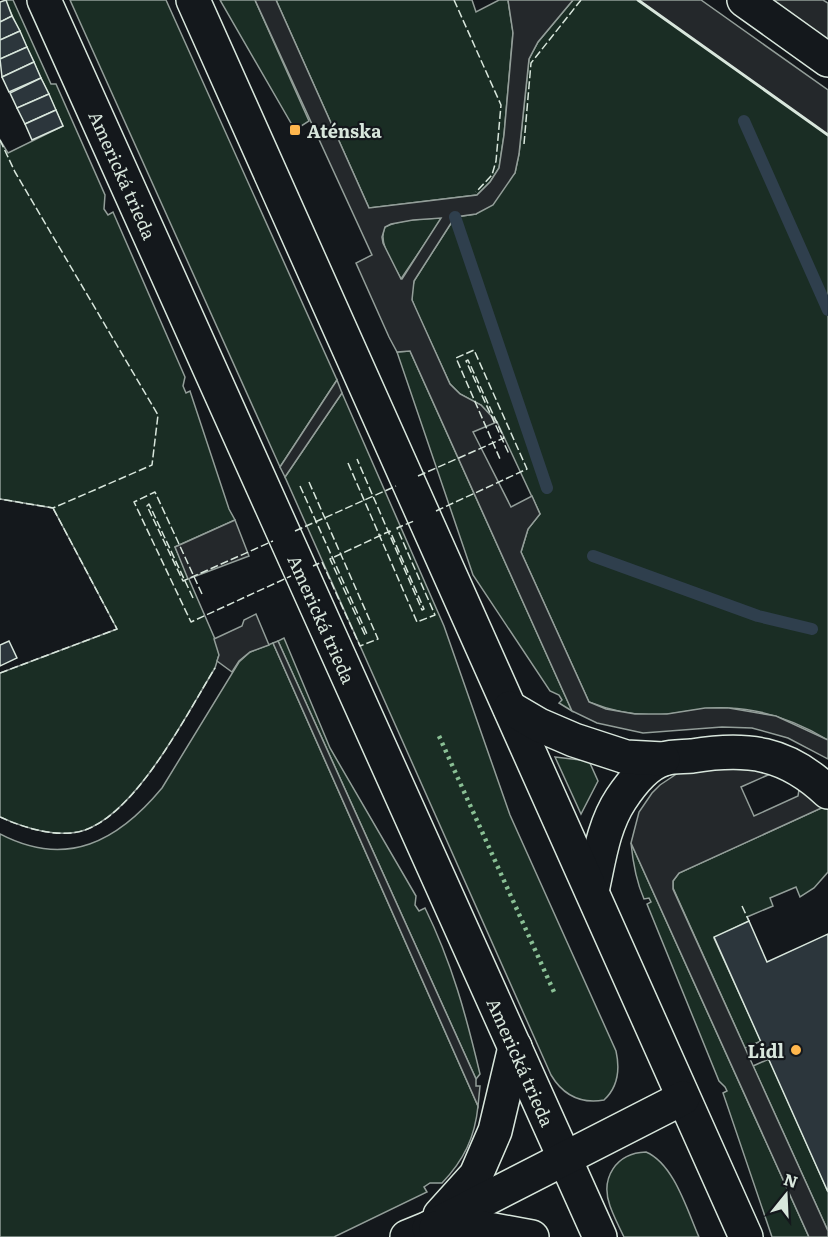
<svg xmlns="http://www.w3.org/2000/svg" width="828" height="1237" font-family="Literata,serif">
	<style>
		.green { fill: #1a2d24; stroke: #939e99; stroke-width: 1.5 }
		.parking { fill: #24282b; stroke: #939e99; stroke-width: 1.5; fill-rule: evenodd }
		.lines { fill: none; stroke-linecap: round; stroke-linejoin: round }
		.stream { stroke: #2f3f4d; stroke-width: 12 }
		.building { fill: #2c363c; stroke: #d8e6dc; stroke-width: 1.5 }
		.minor-casing { stroke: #d8e6dc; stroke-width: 36 }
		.tertiary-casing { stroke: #d8e6dc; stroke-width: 36 }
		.minor { stroke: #14181c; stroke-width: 33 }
		.tertiary { stroke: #14181c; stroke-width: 33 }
		.hedge { stroke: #8ac095; stroke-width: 4.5; stroke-dasharray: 3 4.5; stroke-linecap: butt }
		.fence { stroke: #d8e6dc; stroke-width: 1.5; stroke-dasharray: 8 3; stroke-linecap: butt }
		.wall { stroke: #d8e6dc; stroke-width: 3 }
		.poi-dot { fill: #ffb74d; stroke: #14181c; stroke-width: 2 }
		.labels { text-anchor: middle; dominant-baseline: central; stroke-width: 4.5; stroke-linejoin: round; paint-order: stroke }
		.poi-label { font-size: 18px; font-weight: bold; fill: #d8e6dc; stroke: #14181c; text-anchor: start }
		.street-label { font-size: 18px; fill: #d8e6dc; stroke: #14181c }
	</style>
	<rect width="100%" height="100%" fill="#14181c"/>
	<g class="green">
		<path d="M5,0H13L51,84H56L105,195L104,209L108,215L113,212L185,377L183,386L186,393L190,391L229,509L235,520L175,547L218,646L219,655L215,668C186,715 138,811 85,830C59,839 24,828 0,817V673L117,629L53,508L0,499V140L8,153L63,126Z"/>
		<path d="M70,0H166L337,380L280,467Z"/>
		<path d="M220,0H255L309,121L295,130Z"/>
		<path d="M276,0H472L476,12L499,0H508L513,32L504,135L499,168L490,182L477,195L369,208Z"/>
		<path d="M573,0H638L828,135V740C798,722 764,709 728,708C708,706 689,712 669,714C642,717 614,712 589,702L521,552L528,529L540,514L497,422L481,405L460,394L450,384L416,310L412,300V290L414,281L455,217L476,214L515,173L519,154L529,59L538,42Z"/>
		<path d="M442,218L401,279C394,265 377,243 385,227C401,219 424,219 442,218Z"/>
		<path d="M410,351L572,711L559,703L562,700L559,695L550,691L473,575L397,352Z"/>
		<path d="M342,393L444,626L510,815L616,1051C620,1069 618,1087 604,1100C581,1104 563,1095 551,1075L285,477Z"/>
		<path d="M284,638L330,748L416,896L415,905L419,911L425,908C452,963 466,1015 480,1074L476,1079L278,641Z"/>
		<path d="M273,643L478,1106C475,1137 464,1160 442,1183H430L424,1187L427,1192L334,1237H0V834C67,869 118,841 162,788L239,662L250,652Z"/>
		<path d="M555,757L589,761L598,781L581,814Z"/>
		<path d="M828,805V872L814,888L800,897L796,887L770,898L773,906L747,917L749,921L714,938L761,1041L745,1048L673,888V881L679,873Z"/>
		<path d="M631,843L809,1237H772L723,1093L727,1091L725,1087L719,1081L647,904L651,902L649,898L644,899C636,881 633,864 631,843Z"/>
		<path d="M769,1059L828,1192V1231L753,1066Z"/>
		<path d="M646,1152C674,1164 687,1210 699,1237H624C619,1227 614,1217 610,1206C600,1178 616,1153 646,1152Z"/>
	</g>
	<g class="parking">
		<path d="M255,0H276L369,208L477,195L490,182L499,168L504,135L513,33L508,0H573L538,42L529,59L519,154L515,173L493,205L476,214L455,217L414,281L412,300L450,384L460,394L481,405L497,422L473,432L511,507L532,496L540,514L528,529L521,552L589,702L606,709L635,714H667L705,708H729L776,716L828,740V759L788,738L752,728L722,727L643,733L597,723L572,711L410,351L397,352L389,337L356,263L372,255ZM441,218L402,279H401L383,243L382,237L385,227L391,224L413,220Z"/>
		<path d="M638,0H701L828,90V135Z"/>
		<path d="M771,0H823L828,3V41Z"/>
		<path d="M337,380L342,393L285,477L280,467Z"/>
		<path d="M235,520L249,556L188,579L175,547Z"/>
		<path d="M256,614L269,645L250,652L239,661L232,672L217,661L219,655L214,639L242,626L244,620Z"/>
		<path d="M278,641L476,1079V1086H480L478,1106L273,643Z"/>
		<path d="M687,767L777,771L741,787L754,816L798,796L800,783L828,805L679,873L673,881V889L828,1231V1237H809L631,843L639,812L652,793L660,785Z"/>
	</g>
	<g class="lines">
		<g class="stream">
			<path d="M744,121L828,310"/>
			<path d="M455,217L547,488"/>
			<path d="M593,556L758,616L812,629"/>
		</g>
	</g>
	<g class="building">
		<path d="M6,0L12,16L0,22V2Z"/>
		<path d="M12,16L20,31L0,40V22Z"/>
		<path d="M20,31L27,47L0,59V40Z"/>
		<path d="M27,47L34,62L2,77L0,59Z"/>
		<path d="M34,62L41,78L9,92L2,77Z"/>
		<path d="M41,78L49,94L17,108L10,93Z"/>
		<path d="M49,94L56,110L25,124L17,108Z"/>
		<path d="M56,110L63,126L32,140L25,124Z"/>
		<path d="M9,641L17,658L0,666V645Z"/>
		<path d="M749,921L767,962L828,934V1192L714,937Z"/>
	</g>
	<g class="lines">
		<defs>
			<g id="minor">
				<path d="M744,0L828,60"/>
				<path d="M592,891C599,860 603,826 621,799C631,784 647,764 664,759C673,756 683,757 692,756C747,747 786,752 828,792"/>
				<path d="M407,1237L429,1228"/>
			</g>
			<g id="tertiary">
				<path d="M44,0L600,1237"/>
				<path d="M193,0L746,1237"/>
				<path d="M510,708L539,725L574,740L626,757L663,759"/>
				<path d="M440,1215L476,1175L495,1131L515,1047"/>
				<path d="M429,1228L683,1098"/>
				<path d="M436,1228H483L532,1237"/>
			</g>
		</defs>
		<use href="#minor" class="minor-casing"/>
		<use href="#tertiary" class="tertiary-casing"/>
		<use href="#minor" class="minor"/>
		<use href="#tertiary" class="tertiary"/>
		<path class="hedge" d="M439,736L554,992"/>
		<g class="fence">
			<path d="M454,0L501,105L496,161L492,175L476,192"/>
			<path d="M0,140L15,172L158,415L152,465L53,508L0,499"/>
			<path d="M524,144L531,63L581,0"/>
			<path d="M348,463L417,622L435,615L397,528L414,521"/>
			<path d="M418,476L504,438L468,360L466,361L509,454"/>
			<path d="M309,482L378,639L360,646L322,562L313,566"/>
			<path d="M300,486L367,634L365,635L330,559L390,531L424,609L422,610L357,459"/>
			<path d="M436,511L527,469L474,350L456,358L500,459"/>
			<path d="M295,531L396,486"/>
			<path d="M202,594L155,492L134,502L191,622L291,576"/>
			<path d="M193,598L149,504L147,506L183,581L273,541"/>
			<path d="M0,673L117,629L53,508"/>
			<path d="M0,817C24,828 59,839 85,830C138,811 186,715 215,668"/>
			<path d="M742,906L749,921"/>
		</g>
		<path class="wall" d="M638,0L828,135"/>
	</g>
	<g class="poi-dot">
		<rect x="289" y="124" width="12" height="12" rx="3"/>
		<circle cx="796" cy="1050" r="6"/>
	</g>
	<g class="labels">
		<g class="poi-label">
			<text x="307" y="130">Aténska</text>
			<text x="784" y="1050" text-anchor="end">Lidl</text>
		</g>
		<g class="street-label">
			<text transform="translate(123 175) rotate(66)">Americká trieda</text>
			<text transform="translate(322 619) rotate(66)">Americká trieda</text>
			<text transform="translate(521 1062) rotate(66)">Americká trieda</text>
		</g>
	</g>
	<g transform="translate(786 1195) rotate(18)" stroke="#14181c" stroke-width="4.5" paint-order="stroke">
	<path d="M0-4.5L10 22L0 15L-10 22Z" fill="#d8e6dc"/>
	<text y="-9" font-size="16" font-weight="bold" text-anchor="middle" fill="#d8e6dc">N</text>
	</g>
</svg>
